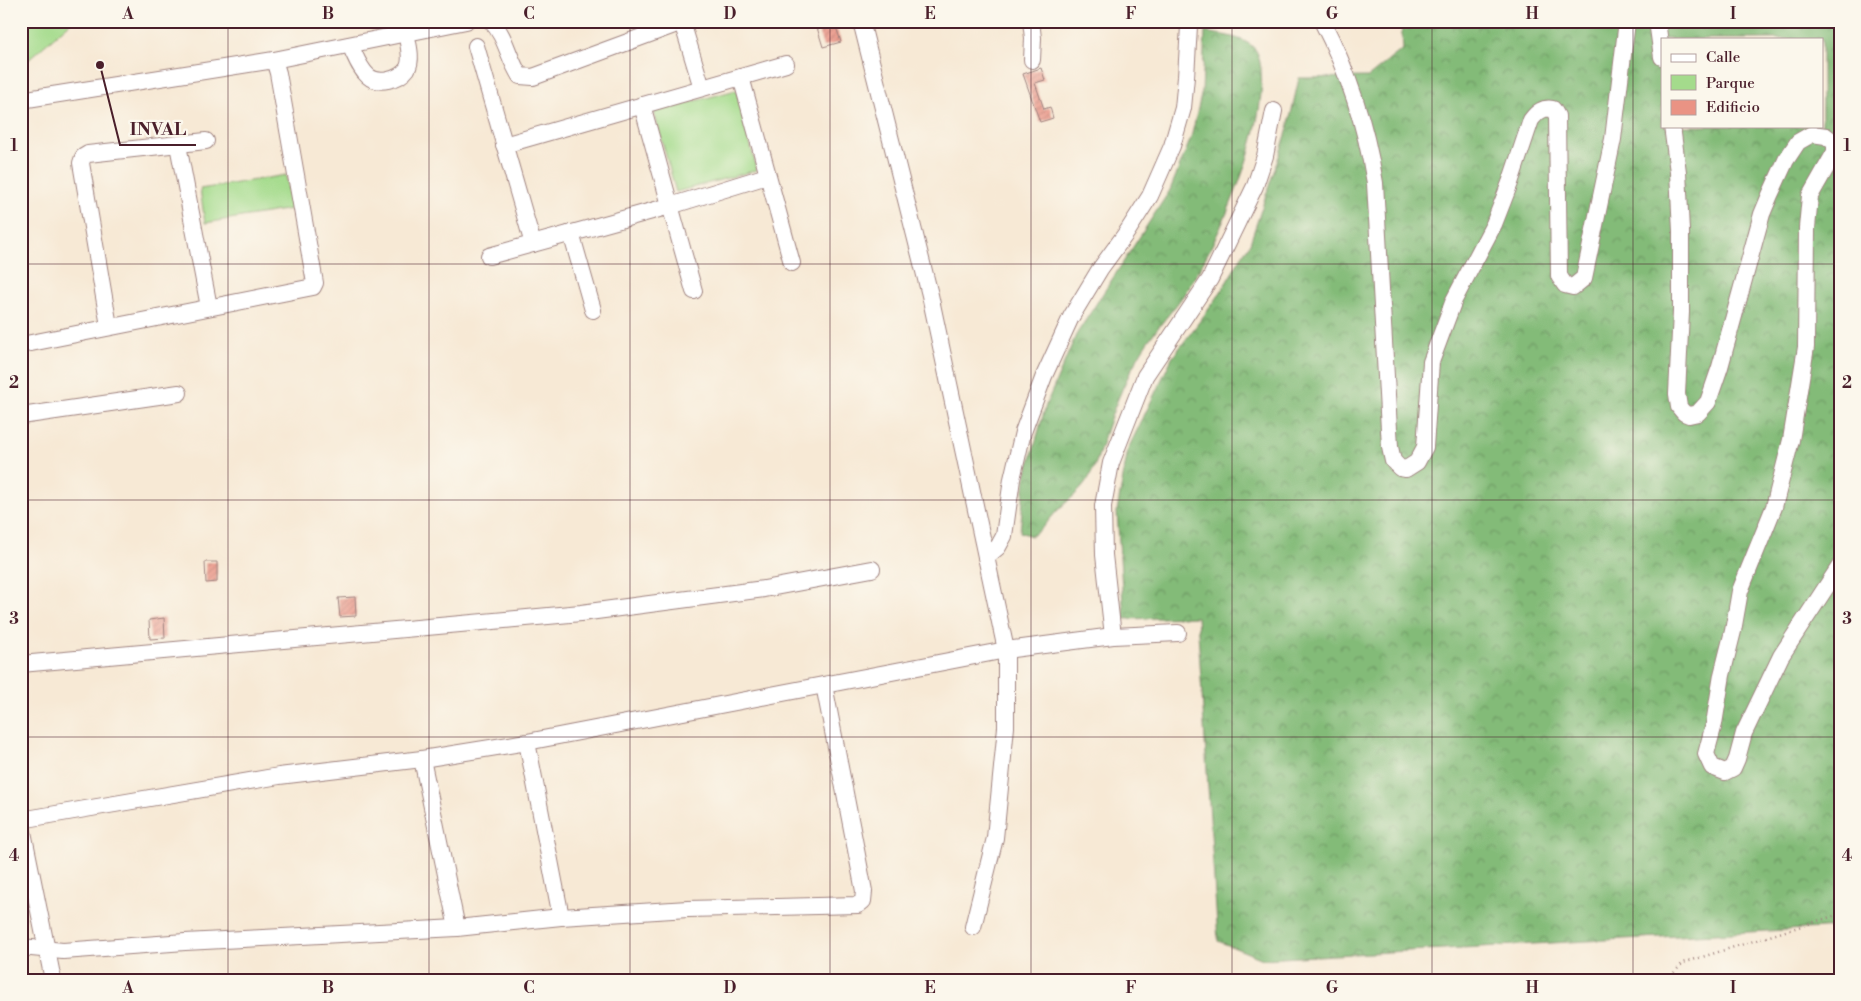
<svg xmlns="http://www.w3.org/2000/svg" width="1861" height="1001" font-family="'Libre Bodoni',serif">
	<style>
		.forest { fill: url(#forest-crowns); stroke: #666d52; fill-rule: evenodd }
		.park { fill: #a4db8c; stroke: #777d5c }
		.building { fill: url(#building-hatch) }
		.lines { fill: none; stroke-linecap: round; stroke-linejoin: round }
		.minor-casing { stroke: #a08480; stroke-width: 18 }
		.path { stroke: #a08480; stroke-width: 2.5; stroke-dasharray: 1 4; stroke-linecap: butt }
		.minor { stroke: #fff; stroke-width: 16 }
		.grid { fill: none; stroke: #4a1f2b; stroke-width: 1; stroke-opacity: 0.55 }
		.leader { fill: none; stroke: #4a1f2b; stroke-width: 2 }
		.callout-dot { fill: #4a1f2b; stroke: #fbf7ec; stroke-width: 2 }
		.callout-label { font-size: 18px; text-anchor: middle; font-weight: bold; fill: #4a1f2b; stroke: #fbf7ec; stroke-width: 4.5; stroke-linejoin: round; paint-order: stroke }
		.neatline { fill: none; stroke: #4a1f2b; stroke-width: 2 }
		.grid-label { font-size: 16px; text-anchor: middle; font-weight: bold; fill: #4a1f2b }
	</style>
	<defs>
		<pattern id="forest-crowns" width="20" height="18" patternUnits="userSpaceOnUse" patternTransform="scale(1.25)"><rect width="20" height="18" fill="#83bb78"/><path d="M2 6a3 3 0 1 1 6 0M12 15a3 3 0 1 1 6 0" fill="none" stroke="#6d9763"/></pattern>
		<pattern id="building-hatch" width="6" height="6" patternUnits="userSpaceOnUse" patternTransform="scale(1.25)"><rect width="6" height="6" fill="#ea9384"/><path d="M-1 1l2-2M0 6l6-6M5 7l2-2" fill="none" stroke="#c0776c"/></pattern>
	</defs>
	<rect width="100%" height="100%" fill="#fbf7ec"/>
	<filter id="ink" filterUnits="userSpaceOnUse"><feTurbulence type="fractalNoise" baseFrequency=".02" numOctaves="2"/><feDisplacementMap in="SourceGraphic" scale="10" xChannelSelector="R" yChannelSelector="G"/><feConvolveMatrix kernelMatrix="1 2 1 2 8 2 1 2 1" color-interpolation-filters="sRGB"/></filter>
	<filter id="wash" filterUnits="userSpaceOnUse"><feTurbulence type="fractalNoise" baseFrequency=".0096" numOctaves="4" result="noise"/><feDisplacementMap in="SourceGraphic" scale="20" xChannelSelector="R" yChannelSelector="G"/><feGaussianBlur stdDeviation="1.12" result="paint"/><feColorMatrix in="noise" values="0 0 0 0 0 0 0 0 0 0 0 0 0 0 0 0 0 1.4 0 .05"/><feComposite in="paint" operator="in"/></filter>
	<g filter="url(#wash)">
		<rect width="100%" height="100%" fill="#f7e9d5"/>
		<g class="forest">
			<path d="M1401,21H1840V927L1263,959L1218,941L1197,617L1124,619L1117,511L1128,449L1172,358L1217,298L1250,243L1287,132L1299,78L1368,77L1403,49ZM1662,39H1822V126H1662Z"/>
			<path d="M1205,32C1220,35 1243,36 1254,48C1259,53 1260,63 1261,69C1267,131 1222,233 1190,285C1176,309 1155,328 1141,352C1127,376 1116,402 1107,428C1101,446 1097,465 1087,481C1079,493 1068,500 1058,510C1048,520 1044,529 1031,536L1020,532L1025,479L1046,405L1076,335L1170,190L1191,138L1202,91Z"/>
		</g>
		<g class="park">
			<path d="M21,21H72L24,64L21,61Z"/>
			<path d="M736,90L757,170L676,192L654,112Z"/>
			<path d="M286,175L291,209L205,223L200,189Z"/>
		</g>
		<g id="blocks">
			<g class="building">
				<path d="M815,21H834L841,42L823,47Z"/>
				<path d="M1041,68L1045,80L1035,83L1044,109L1050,107L1053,118L1040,122L1023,74Z"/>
				<path d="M205,562H217V582L206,583Z"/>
				<path d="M355,597L356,616L340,617L338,598Z"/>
				<path d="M164,618L165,638L150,639L149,620Z"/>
			</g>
		</g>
	</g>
	<g filter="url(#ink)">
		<use href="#blocks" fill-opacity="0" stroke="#a08480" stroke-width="1"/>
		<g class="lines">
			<defs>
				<g id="minor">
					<path d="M491,21C506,36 508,58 520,76L533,77L685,21"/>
					<path d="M861,21L930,295L1006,650V727L995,838L973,927"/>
					<path d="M1031,21L1033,38L1032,60"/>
					<path d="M1322,21C1348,71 1366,127 1375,183L1390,447L1393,461L1400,468L1406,469L1417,462L1425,447L1431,362L1454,300L1494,224L1510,183L1531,120C1537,112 1543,107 1553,109L1557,116L1559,276L1565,285L1573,287L1584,278L1613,139L1627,21"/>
					<path d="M1657,21L1662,57"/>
					<path d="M682,22L702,88"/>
					<path d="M350,45C355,55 359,68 368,76C378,85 399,80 407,69C413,60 408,43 406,33"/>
					<path d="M476,46L533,244"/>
					<path d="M741,77L792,263"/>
					<path d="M21,100L274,60L466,21"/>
					<path d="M642,105L694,291"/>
					<path d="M1672,126L1678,172L1681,231V312L1677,394L1679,407L1684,413L1689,415L1698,413L1708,402L1720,367L1762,214L1770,195L1786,160L1798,142L1812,134L1826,136L1835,143V152L1810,196L1807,228L1806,347L1791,440L1774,507L1740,591L1733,631L1722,675L1714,724L1706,754L1712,767L1725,772L1733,768L1737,759L1744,733L1781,656L1840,566"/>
					<path d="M178,145L209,307"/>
					<path d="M504,145L786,64"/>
					<path d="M571,233L593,310"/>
					<path d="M489,256L670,206L767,176"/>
					<path d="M109,326L81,163L83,157L88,154L206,141"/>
					<path d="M21,345L313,287L315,283L278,73L274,60"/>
					<path d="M21,416L179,393"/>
					<path d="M986,557L998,547L1004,536L1012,479L1023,432L1044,376L1071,317L1100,269L1127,232L1150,196L1172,146L1183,108L1186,77L1189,26"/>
					<path d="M1113,636L1104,555L1103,506L1111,463L1145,376L1210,279L1255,186L1265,156L1274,111"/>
					<path d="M21,664L581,613L764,589L872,569"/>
					<path d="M527,742L561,917"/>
					<path d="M422,759L457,928"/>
					<path d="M21,820L279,776L422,759L527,742L1006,650L1113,636L1178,633"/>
					<path d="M21,822L53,980"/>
					<path d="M21,947L63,951L185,942L457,928L561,917L688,909L858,905L863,901L864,891L824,685"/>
				</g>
			</defs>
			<use href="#minor" class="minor-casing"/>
			<path class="path" d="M1667,980L1683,963L1840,914"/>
			<use href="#minor" class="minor"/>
		</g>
	</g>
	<path class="grid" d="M228,21V980M429,21V980M630,21V980M830,21V980M1031,21V980M1232,21V980M1432,21V980M1633,21V980M21,264H1840M21,500H1840M21,737H1840"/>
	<path class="leader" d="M100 65L120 145H196"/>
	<circle class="callout-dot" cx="100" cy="65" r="5"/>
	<g class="callout-label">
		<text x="158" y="135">INVAL</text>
	</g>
	<rect width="1861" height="1001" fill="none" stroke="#fbf7ec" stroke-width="55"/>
	<rect x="1661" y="38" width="162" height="90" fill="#fbf7ec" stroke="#b4a19f"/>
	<rect x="1671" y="54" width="25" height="8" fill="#ffffff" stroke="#b4a19f"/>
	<text x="1706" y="62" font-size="15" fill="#4a1f2b">Calle</text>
	<rect x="1671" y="75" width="25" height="15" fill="#a4db8c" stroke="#b4a19f"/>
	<text x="1706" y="88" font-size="15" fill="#4a1f2b">Parque</text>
	<rect x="1671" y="100" width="25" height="15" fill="#ea9384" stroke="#b4a19f"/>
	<text x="1706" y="112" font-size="15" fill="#4a1f2b">Edificio</text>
	<rect x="28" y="28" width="1806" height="946" class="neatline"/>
	<g class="grid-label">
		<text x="128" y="19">A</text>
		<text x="328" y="19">B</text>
		<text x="529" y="19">C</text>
		<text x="730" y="19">D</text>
		<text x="930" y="19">E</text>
		<text x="1131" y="19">F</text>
		<text x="1332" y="19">G</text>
		<text x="1532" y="19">H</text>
		<text x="1733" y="19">I</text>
		<text x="14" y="151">1</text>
		<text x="1847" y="151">1</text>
		<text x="14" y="388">2</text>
		<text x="1847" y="388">2</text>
		<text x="14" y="624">3</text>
		<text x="1847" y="624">3</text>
		<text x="14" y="861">4</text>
		<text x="1847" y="861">4</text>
		<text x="128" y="993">A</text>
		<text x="328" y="993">B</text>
		<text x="529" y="993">C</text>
		<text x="730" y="993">D</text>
		<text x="930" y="993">E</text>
		<text x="1131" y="993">F</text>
		<text x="1332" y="993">G</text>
		<text x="1532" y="993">H</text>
		<text x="1733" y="993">I</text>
	</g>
</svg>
